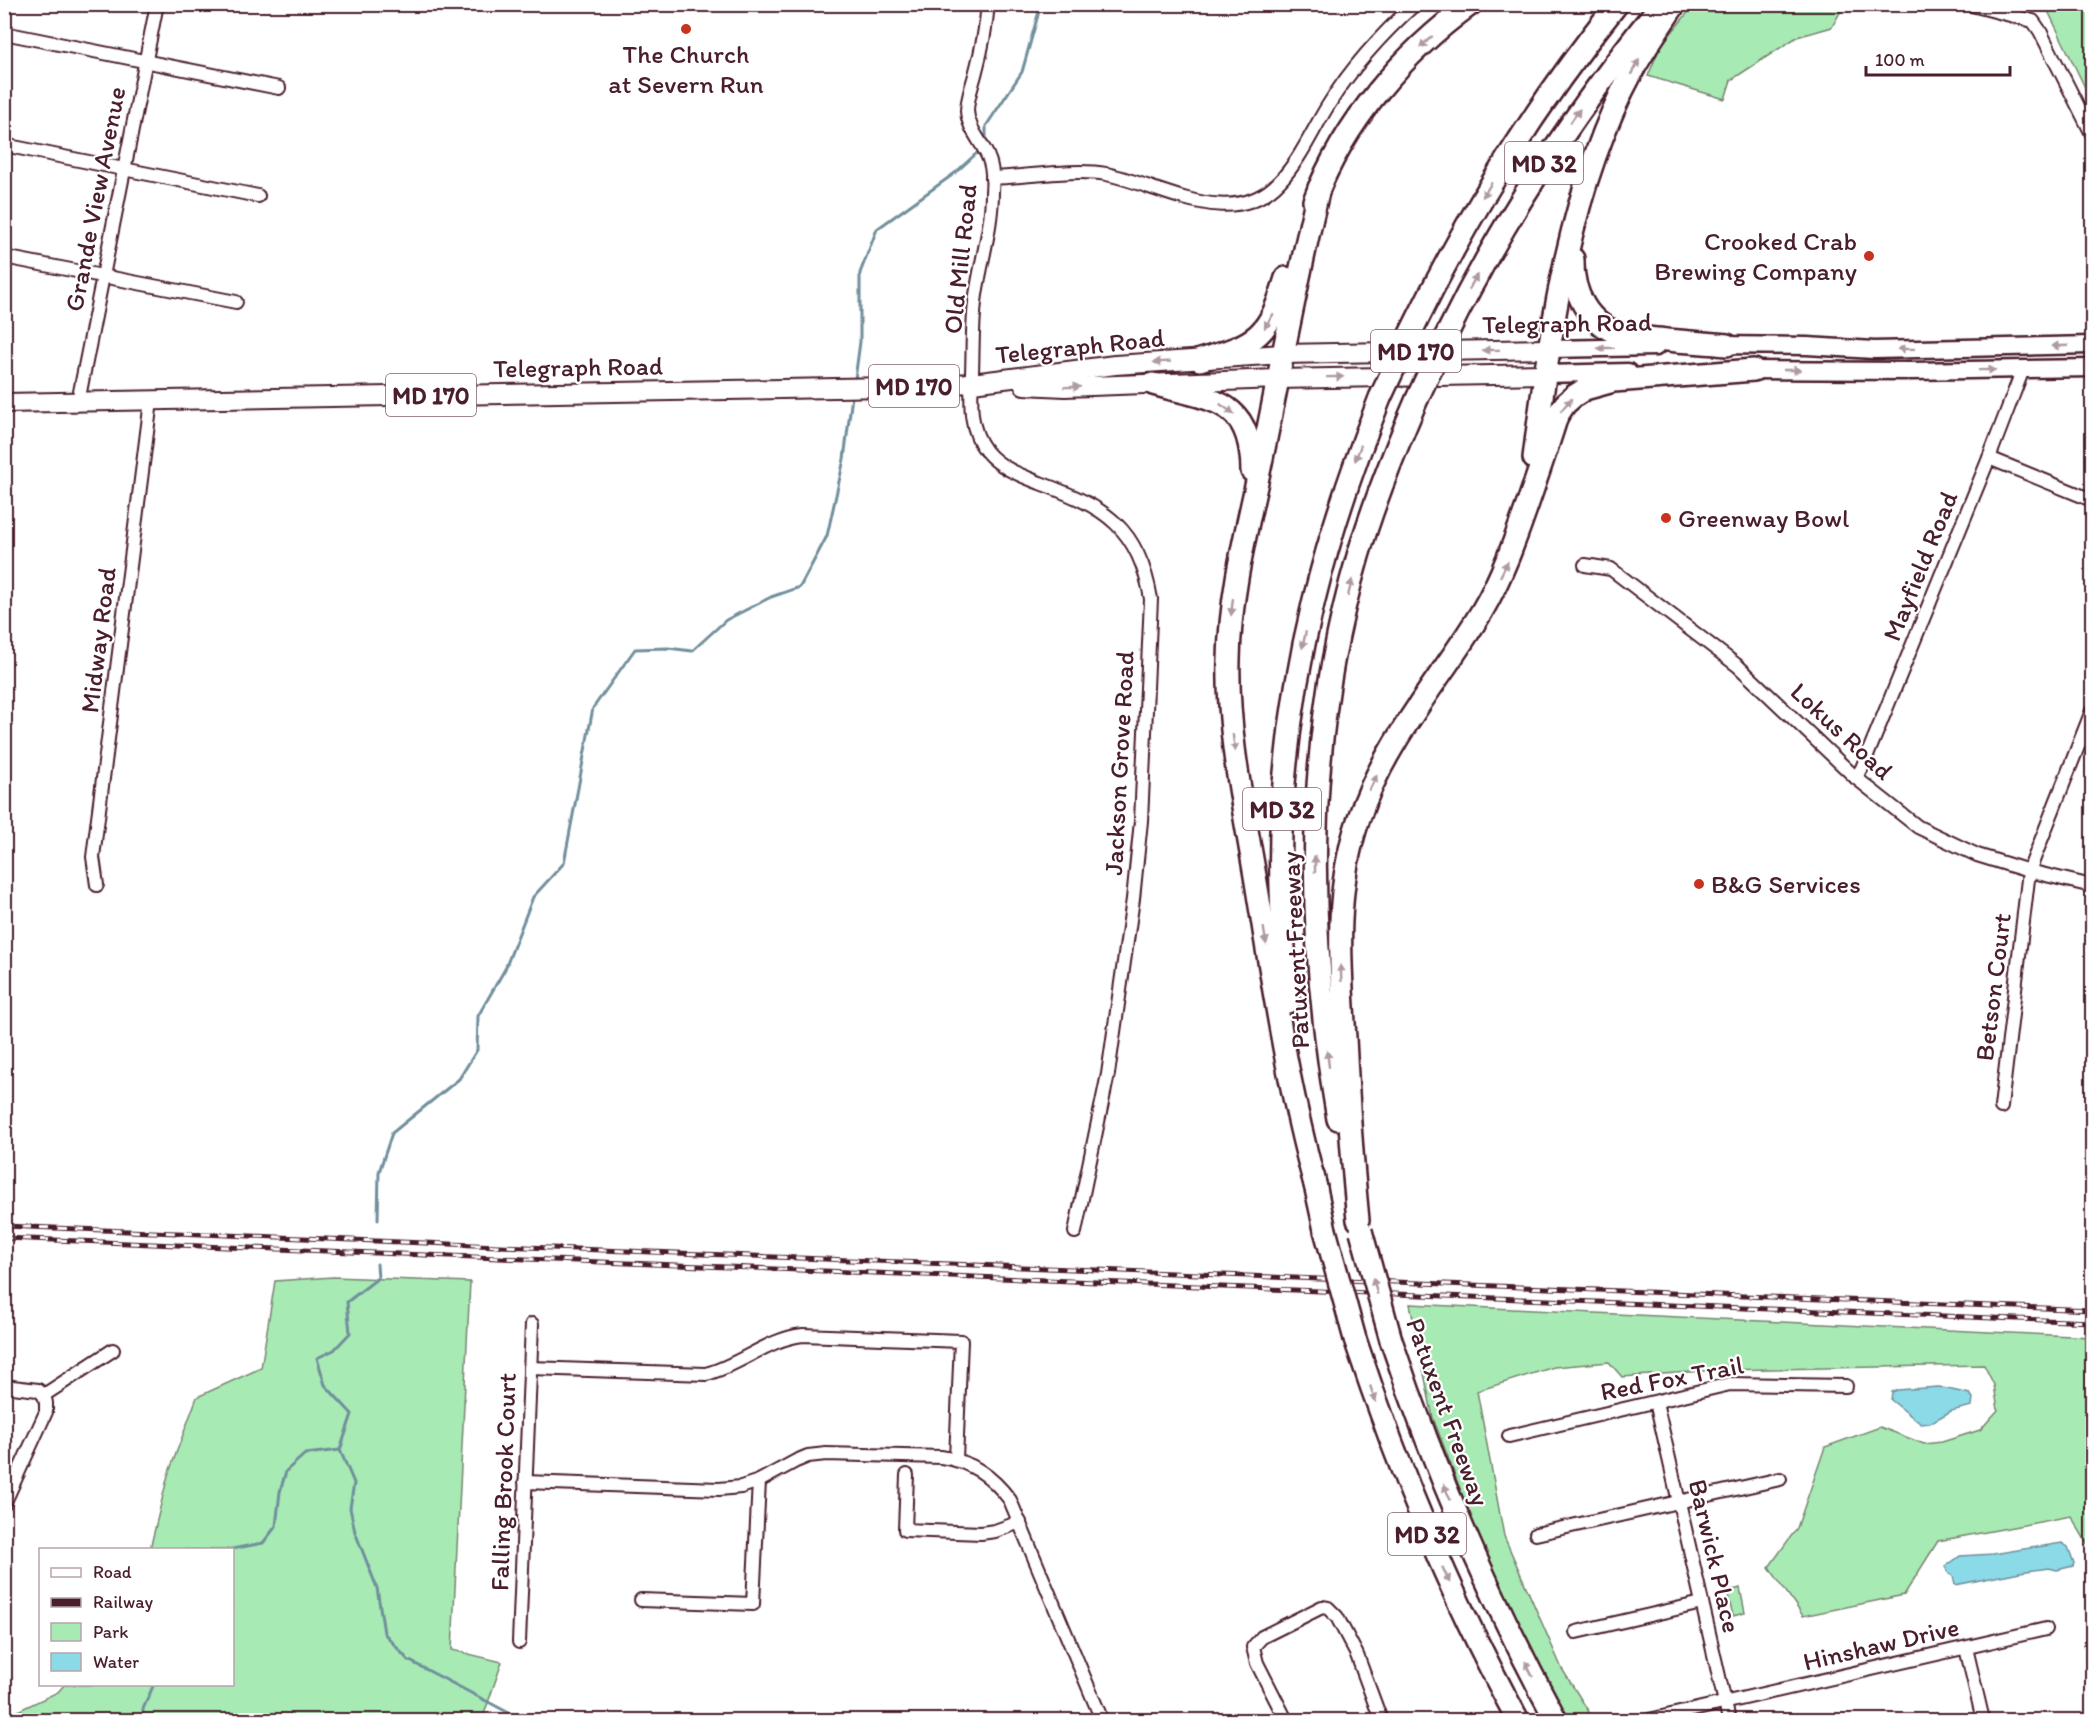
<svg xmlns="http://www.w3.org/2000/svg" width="2097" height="1725" font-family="Itim,sans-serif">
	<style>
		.green { fill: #a7eab4; stroke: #788470; stroke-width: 1.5 }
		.water { fill: #8bdae7; stroke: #718f9c; stroke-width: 1.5 }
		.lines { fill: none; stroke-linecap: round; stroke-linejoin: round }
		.stream { stroke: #718f9c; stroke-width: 3 }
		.minor-casing { stroke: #4a1f2b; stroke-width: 16 }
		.secondary-casing { stroke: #4a1f2b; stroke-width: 21 }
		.primary-casing { stroke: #4a1f2b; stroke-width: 22 }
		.motorway-casing { stroke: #4a1f2b; stroke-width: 26 }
		.minor { stroke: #fff; stroke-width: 12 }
		.secondary { stroke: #fff; stroke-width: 16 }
		.primary { stroke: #fff; stroke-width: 18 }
		.motorway { stroke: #fff; stroke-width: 21 }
		.rail-casing { stroke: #4a1f2b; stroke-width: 5 }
		.rail { stroke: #fff; stroke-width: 3; stroke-dasharray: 9; stroke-linecap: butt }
		.motorway-bridge-casing { stroke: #4a1f2b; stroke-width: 26; stroke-linecap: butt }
		.motorway-bridge { stroke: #fff; stroke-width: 21 }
		.oneway { fill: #ae9aa0 }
		.poi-dot { fill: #c8321e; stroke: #fff; stroke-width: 2 }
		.labels { text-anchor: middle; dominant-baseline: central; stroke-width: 4.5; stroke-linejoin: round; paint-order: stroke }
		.shield { fill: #fff; stroke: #80626b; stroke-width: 1.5 }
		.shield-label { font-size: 24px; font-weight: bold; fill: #4a1f2b }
		.poi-label { font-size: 26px; fill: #4a1f2b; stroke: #fff; text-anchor: start }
		.street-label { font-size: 26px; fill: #4a1f2b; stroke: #fff }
	</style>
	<rect width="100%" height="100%" fill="#fff"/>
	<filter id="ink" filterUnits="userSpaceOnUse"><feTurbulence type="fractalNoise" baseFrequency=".0167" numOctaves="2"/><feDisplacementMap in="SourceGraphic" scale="12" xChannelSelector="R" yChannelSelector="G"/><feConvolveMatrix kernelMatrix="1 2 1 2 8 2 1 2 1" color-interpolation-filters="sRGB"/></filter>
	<g filter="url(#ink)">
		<g class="green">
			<path d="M1694,5V4L1844,5L1832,27L1797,37L1731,80L1725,99L1648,76L1660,47Z"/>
			<path d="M2046,5H2092V102L2048,11Z"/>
			<path d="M333,1277L470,1282L452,1650L502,1662L482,1720H5V1717L58,1692L64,1685L232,1684V1550L150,1549L168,1475L197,1397L261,1368L275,1281Z"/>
			<path d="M1410,1304L2092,1337V1552L2071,1516L1938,1541L1904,1595L1803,1616L1769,1567L1797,1528L1825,1447L1880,1427L1924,1444L1942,1442L1980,1430L1998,1410L1994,1385L1984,1365L1717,1370L1622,1377L1609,1362L1554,1367L1477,1391L1504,1536L1562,1669L1594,1720H1569L1545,1681L1480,1541L1433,1418Z"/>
			<path d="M1740,1588L1745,1613L1733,1616L1727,1592Z"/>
			<path d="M2092,1594V1650L2084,1648Z"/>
		</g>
		<g class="water">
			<path d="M1938,1387L1970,1394L1973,1398L1972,1406L1951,1411L1930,1423L1921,1424L1891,1400L1892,1392L1897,1390Z"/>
			<path d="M2062,1543L2068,1547L2074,1563L2073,1566L2057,1570L2049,1568L2020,1572L1955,1585L1953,1576L1949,1574L1945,1567L1960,1556L1993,1554Z"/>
		</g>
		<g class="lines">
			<g class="stream">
				<path d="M986,139V126L1022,72L1041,4"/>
				<path d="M855,379L860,342V273L877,229L955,173L977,153"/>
				<path d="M378,1220L379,1172L392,1133L459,1079L477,1050L478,1016L505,969L533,897L564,863L593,708L635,649L668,648L692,651L726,620L771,597L800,587L827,536L844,459L852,396"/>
				<path d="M377,1264L378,1278L347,1302L350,1333L334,1350L317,1358L325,1385L352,1414L340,1450L354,1483L350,1508L355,1532L377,1588L384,1633L408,1660L513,1715"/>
				<path d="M227,1550L263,1543L276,1526L280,1492L286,1471L305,1454L340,1450"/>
				<path d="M143,1720V1709L154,1684"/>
			</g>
			<defs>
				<g id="minor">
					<path d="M988,4C986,27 982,49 976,71C973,84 967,98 967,111C968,129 982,142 988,157C993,168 993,180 992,192C992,227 981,261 976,295C972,321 973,347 972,373C971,400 968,428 986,451C1000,468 1020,475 1040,483C1105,507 1139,527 1151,599L1141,821L1133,899L1108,1074L1075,1232"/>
					<path d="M1968,4L2033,21L2040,31L2092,134"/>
					<path d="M4,33L279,88"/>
					<path d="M4,145L258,196"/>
					<path d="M992,178C1025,177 1075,168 1106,174C1161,185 1232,233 1280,181C1301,159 1313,129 1329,104C1352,67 1382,34 1415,4"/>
					<path d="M4,257L236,302"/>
					<path d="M78,402L157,4"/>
					<path d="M1989,458L2092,500"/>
					<path d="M1585,565L1611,569L1738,666L1856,778L1918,827L1977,855L2029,871L2092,886"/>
					<path d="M1856,778L1862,768L1989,458L2023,369"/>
					<path d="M97,885L93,857L151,401"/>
					<path d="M2001,1107L2029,871L2092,711"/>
					<path d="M530,1368L706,1374C741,1365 767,1339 803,1335L961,1341L956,1459"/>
					<path d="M4,1386L38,1390L44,1395L113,1350"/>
					<path d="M1656,1402L1729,1720"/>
					<path d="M1509,1436L1730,1384L1846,1386"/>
					<path d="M907,1475L905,1530L981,1533L995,1531L1020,1522"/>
					<path d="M525,1482L719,1489L741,1487L759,1481L796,1461L808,1456L826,1454L941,1457C971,1461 992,1476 1010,1500L1102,1720"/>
					<path d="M4,1504L46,1412V1403L44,1395"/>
					<path d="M1536,1534L1780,1479"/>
					<path d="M641,1600L753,1604L759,1481"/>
					<path d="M1576,1632L1702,1603"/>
					<path d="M519,1642L532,1324"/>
					<path d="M1966,1648L1983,1720"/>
					<path d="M1286,1720L1257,1663L1253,1647L1262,1637L1322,1607L1328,1608L1337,1617L1357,1655L1381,1720"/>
					<path d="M1649,1720L2046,1629"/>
				</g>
				<g id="secondary">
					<path d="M1715,345L1807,346L1874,350L2092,345"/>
					<path d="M1549,349L1656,347"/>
					<path d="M1744,370L1912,371L2092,368"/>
					<path d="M1545,374L1628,372"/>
				</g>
				<g id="primary">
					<path d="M1024,385L1065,387L1277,379L1545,374"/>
					<path d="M4,403L889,387L972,383L1115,365L1283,354L1549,349"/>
				</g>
				<g id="motorway">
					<path d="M1314,201C1344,122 1403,53 1471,4"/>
					<path d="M1573,259C1572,292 1587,324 1621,334C1636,338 1652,338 1667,340C1687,342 1707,343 1727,345"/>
					<path d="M1447,334C1504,217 1576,110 1658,8"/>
					<path d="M1409,336C1466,218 1534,107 1617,4"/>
					<path d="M1200,360C1259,342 1268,337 1286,278"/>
					<path d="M1153,384C1210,401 1251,396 1252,471"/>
					<path d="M1534,458C1550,328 1570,186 1633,70C1646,47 1660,26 1675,4"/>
					<path d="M1288,1002C1283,938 1278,875 1282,811C1291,663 1325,536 1380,398"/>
					<path d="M1338,1119C1306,932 1304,739 1358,556C1374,502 1395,450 1417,399"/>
					<path d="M1313,1175L1325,1230"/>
					<path d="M1316,1188C1288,1088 1273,985 1256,882C1244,809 1227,734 1229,660C1230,592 1247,529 1261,463C1280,371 1297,279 1319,188"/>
					<path d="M1358,1220C1352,1159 1348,1099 1345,1038C1340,963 1334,890 1359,818C1385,741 1441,679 1482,611C1502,577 1515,540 1528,503C1538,474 1548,445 1557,416L1565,404L1574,396L1585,389L1614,381L1754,370"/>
					<path d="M1355,1339C1399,1471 1451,1598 1518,1720"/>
					<path d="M1391,1340C1435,1472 1490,1598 1556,1720"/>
				</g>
			</defs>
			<use href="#minor" class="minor-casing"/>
			<use href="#secondary" class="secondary-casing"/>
			<use href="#primary" class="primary-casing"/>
			<use href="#motorway" class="motorway-casing"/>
			<use href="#minor" class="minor"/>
			<use href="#secondary" class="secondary"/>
			<use href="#primary" class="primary"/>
			<use href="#motorway" class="motorway"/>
			<defs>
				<g id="rail">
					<path d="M4,1226L2092,1310"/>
					<path d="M4,1238L2092,1322"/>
				</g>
			</defs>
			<use href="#rail" class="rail-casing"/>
			<use href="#rail" class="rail"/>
			<defs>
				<g id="motorway-bridge">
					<path d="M1380,398L1409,336"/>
					<path d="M1417,399L1447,334"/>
					<path d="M1325,1230L1355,1339"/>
					<path d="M1361,1231L1391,1340"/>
				</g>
			</defs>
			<use href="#motorway-bridge" class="motorway-bridge-casing"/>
			<use href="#motorway-bridge" class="motorway-bridge"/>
		</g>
		<defs><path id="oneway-solid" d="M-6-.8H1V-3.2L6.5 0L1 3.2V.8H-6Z" transform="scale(1.5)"/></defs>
		<g class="oneway">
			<use href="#oneway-solid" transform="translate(1426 42) rotate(138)"/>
			<use href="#oneway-solid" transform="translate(1635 67) rotate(-61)"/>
			<use href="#oneway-solid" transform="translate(1575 116) rotate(-55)"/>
			<use href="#oneway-solid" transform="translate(1487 190) rotate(122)"/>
			<use href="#oneway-solid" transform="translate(1473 282) rotate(-61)"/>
			<use href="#oneway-solid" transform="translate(1269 321) rotate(122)"/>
			<use href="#oneway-solid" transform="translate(2060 346) rotate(178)"/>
			<use href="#oneway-solid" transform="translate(1606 348) rotate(179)"/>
			<use href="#oneway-solid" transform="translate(1906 349) rotate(179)"/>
			<use href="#oneway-solid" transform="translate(1491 350) rotate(179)"/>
			<use href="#oneway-solid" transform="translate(1162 362) rotate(177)"/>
			<use href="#oneway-solid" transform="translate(1792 370)"/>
			<use href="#oneway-solid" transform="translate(1987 370) rotate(-1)"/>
			<use href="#oneway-solid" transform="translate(1335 377) rotate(-1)"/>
			<use href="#oneway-solid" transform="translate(1072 387) rotate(-1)"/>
			<use href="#oneway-solid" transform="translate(1566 405) rotate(-49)"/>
			<use href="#oneway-solid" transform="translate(1227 409) rotate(35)"/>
			<use href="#oneway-solid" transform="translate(1358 453) rotate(110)"/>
			<use href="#oneway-solid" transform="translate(1504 569) rotate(-64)"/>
			<use href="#oneway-solid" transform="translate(1350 588) rotate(-76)"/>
			<use href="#oneway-solid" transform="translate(1232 607) rotate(96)"/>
			<use href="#oneway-solid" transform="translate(1304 640) rotate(102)"/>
			<use href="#oneway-solid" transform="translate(1234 743) rotate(82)"/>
			<use href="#oneway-solid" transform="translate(1373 783) rotate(-63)"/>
			<use href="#oneway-solid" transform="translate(1315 864) rotate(-90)"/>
			<use href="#oneway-solid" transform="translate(1265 936) rotate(81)"/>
			<use href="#oneway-solid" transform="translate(1341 973) rotate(-93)"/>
			<use href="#oneway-solid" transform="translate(1328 1059) rotate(-97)"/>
			<use href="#oneway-solid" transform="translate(1375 1286) rotate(-106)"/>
			<use href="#oneway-solid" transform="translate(1373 1394) rotate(71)"/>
			<use href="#oneway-solid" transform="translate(1447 1492) rotate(-113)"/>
			<use href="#oneway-solid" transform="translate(1446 1575) rotate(65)"/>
			<use href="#oneway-solid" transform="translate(1529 1669) rotate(-116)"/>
		</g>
	</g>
	<g class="poi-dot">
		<circle cx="686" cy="29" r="6"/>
		<circle cx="1869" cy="256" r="6"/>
		<circle cx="1666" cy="518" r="6"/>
		<circle cx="1699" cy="884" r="6"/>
	</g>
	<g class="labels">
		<g class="shield">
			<rect x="1505" y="142" width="78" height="42" rx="4.5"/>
			<rect x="1371" y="330" width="90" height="42" rx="4.5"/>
			<rect x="869" y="365" width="90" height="42" rx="4.5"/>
			<rect x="386" y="374" width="90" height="42" rx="4.5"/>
			<rect x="1243" y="788" width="78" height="42" rx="4.5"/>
			<rect x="1388" y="1513" width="78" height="42" rx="4.5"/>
		</g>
		<g class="shield-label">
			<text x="1544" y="163">MD 32</text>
			<text x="1416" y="351">MD 170</text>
			<text x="914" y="386">MD 170</text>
			<text x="431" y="395">MD 170</text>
			<text x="1282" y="809">MD 32</text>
			<text x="1427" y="1534">MD 32</text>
		</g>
		<g class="poi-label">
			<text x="686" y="54" text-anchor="middle">The Church<tspan x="686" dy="30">at Severn Run</tspan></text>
			<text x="1857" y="241" text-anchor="end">Crooked Crab<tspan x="1857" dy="30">Brewing Company</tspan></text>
			<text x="1678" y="518">Greenway Bowl</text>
			<text x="1711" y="884">B&amp;G Services</text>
		</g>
		<g class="street-label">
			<text transform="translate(95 199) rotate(-79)">Grande View Avenue</text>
			<text transform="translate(960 259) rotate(-84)">Old Mill Road</text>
			<text transform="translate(1567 323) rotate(-1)">Telegraph Road</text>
			<text transform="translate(1080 346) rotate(-6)">Telegraph Road</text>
			<text transform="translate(578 367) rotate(-1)">Telegraph Road</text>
			<text transform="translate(1920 566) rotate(-68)">Mayfield Road</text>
			<text transform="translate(98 640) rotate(-83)">Midway Road</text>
			<text transform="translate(1842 731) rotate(43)">Lokus Road</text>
			<text transform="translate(1119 763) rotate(-87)">Jackson Grove Road</text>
			<text transform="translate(1295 950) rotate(-93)">Patuxent Freeway</text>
			<text transform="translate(1993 987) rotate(-83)">Betson Court</text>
			<text transform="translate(1672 1378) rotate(-11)">Red Fox Trail</text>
			<text transform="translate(1448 1412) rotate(70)">Patuxent Freeway</text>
			<text transform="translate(503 1482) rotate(-88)">Falling Brook Court</text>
			<text transform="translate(1715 1556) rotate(77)">Barwick Place</text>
			<text transform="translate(1881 1644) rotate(-13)">Hinshaw Drive</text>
		</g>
	</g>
	<rect width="2097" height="1725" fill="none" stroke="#fff" stroke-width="24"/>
	<rect x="12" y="12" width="2073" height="1701" fill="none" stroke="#4a1f2b" stroke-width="2" filter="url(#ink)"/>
	<rect x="39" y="1548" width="195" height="138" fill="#ffffff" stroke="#b7a5aa" stroke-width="1.5"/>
	<rect x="51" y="1568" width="30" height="9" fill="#ffffff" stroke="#b7a5aa" stroke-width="1.5"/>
	<text x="93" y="1578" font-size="18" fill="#4a1f2b">Road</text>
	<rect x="51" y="1598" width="30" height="9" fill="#4a1f2b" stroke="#b7a5aa" stroke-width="1.5"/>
	<text x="93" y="1608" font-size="18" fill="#4a1f2b">Railway</text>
	<rect x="51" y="1623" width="30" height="18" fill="#a7eab4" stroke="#b7a5aa" stroke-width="1.5"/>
	<text x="93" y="1638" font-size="18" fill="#4a1f2b">Park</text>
	<rect x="51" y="1653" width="30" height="18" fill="#8bdae7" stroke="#b7a5aa" stroke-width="1.5"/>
	<text x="93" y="1668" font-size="18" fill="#4a1f2b">Water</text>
	<path d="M1866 66v9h144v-9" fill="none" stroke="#4a1f2b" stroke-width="3"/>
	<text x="1875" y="66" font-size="18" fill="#4a1f2b" stroke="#ffffff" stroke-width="4.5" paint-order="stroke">100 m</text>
</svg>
